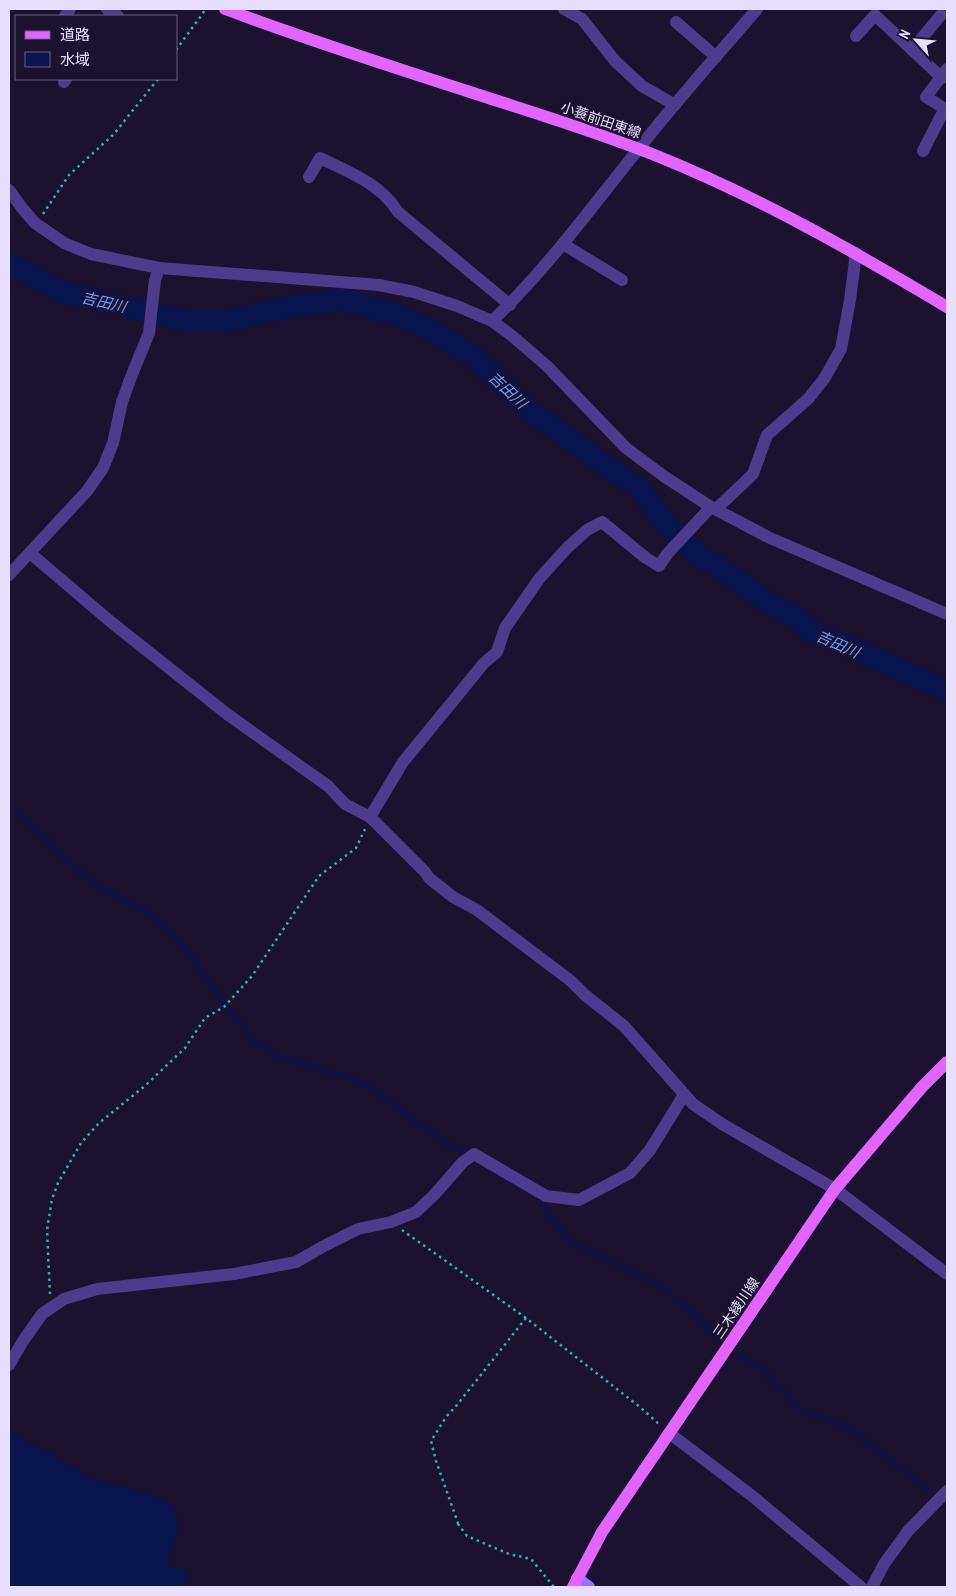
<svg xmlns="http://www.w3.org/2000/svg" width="956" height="1596" font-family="'PT Sans Narrow','Noto Sans JP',sans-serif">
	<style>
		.water { fill: #0a154e }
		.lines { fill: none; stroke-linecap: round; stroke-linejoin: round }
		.stream { stroke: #0a154e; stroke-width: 4 }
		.river { stroke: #0a154e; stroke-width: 22 }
		.path { stroke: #2eafc3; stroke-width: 2.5; stroke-dasharray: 2.5 4; stroke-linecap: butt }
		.street { stroke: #4f3b8e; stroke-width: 12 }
		.secondary { stroke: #9375ff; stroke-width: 12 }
		.primary { stroke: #e365ff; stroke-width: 12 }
		.labels { text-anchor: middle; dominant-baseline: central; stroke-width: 5; stroke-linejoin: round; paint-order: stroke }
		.street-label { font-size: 14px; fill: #e8deff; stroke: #1c112e }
		.water-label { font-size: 15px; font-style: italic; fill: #6c9eff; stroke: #1c112e }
	</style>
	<rect width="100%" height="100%" fill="#1c112e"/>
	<path class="water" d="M9,1430L94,1479L158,1497L175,1507C179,1531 177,1541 168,1563L171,1569H187L186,1587H9Z"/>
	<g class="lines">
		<g class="stream">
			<path d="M9,806L18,812L74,867L99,887L142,910L166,927L182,945L233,1015L255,1041L276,1056L350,1078L377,1092L445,1143L465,1153"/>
			<path d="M496,1174L523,1189"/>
			<path d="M541,1204L563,1234L570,1241L660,1286L683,1305L718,1340"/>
			<path d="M738,1354L760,1367L801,1410L849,1428L931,1493"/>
		</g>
		<path class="river" d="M9,263L61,292L188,321H226L279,309L342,300L398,315L429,329L475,358L527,409L642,491L664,522L699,556L739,581L768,603L798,618L810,631L846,645L947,691"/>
		<g class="path">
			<path d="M176,50L206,9"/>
			<path d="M43,214L69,175L114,134L158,79"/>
			<path d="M402,1230L526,1318L640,1407L661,1426"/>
			<path d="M50,1294L47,1230L52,1199L58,1183L81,1143L99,1123L146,1085L185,1048L205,1018L224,1007L252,976L319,876L356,848L365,829"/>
			<path d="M526,1318L457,1405L446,1417L431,1441L436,1461L459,1526L458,1524L467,1536L509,1554L531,1559L554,1587"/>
		</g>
		<g class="street">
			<path d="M107,9L118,16"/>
			<path d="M564,9L582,19L615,61L642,86L675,105"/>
			<path d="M65,16L70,9"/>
			<path d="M676,22L716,57"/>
			<path d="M856,36L875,15L942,78"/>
			<path d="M912,50L946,9"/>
			<path d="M947,69L926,97L947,110"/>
			<path d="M64,82L66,79"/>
			<path d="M923,151L945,108"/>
			<path d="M309,177L320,158C349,172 381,184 398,212L510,305"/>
			<path d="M9,190L22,208L35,223L64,243L91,254L159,268L379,285L414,292L457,306L492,321L511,335L547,366L626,448L665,477L711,507L770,538L947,614"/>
			<path d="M563,244L622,280"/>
			<path d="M492,321C546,270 590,209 637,151C675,102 717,56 757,9"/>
			<path d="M716,509L753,474L767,435L808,399L824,379L841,349L850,300L856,253"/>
			<path d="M30,553L111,622L227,714L328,786L345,804L370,817L425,872L429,878L453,897L477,910L571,981L585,995L624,1026L693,1104L722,1124L835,1189L947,1274"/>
			<path d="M9,575L87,491L103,468L113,443L122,402L131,377L149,333L155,280L159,268"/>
			<path d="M370,817L403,762L484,663L497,652L505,628L539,579L567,548L587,530L602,522L646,558L659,566L668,553L711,507"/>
			<path d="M9,1365L23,1341L42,1314L64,1299L97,1289L234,1274L296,1262L324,1246L358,1229L391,1222L416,1212L434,1195L463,1162L474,1154L546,1196L579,1200L630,1173L650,1150L684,1095"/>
			<path d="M669,1433L751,1495L861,1587"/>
			<path d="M872,1587L884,1564L908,1531L947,1491"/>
		</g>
		<path class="secondary" d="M577,1578L589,1587"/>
		<g class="primary">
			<path d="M225,9C305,39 386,65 467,91C531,112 595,131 657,156C759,197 853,251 947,307"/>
			<path d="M573,1587L602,1532L835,1189L922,1087L947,1062"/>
		</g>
	</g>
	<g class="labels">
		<g class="street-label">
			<text transform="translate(601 120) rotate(19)">小蓑前田東線</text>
			<text transform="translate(736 1308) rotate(-56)">三木綾川線</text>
		</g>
		<g class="water-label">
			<text transform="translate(104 302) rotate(13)">吉田川</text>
			<text transform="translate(508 390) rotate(43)">吉田川</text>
			<text transform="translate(838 644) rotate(24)">吉田川</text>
		</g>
	</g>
	<rect width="956" height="1596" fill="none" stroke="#e8deff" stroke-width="20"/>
	<rect x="15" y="15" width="162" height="65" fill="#1c112e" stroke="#6e6382"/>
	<rect x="25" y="31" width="25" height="8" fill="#e365ff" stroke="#6e6382"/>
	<text x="60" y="40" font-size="15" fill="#e8deff">道路</text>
	<rect x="25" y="52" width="25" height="15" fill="#0a154e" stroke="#6e6382"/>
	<text x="60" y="65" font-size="15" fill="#e8deff">水域</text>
	<g transform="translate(916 40) rotate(297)" stroke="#1c112e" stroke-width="4" paint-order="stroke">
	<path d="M0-4L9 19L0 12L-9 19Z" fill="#e8deff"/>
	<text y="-8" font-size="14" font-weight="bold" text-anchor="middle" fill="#e8deff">N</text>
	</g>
</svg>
